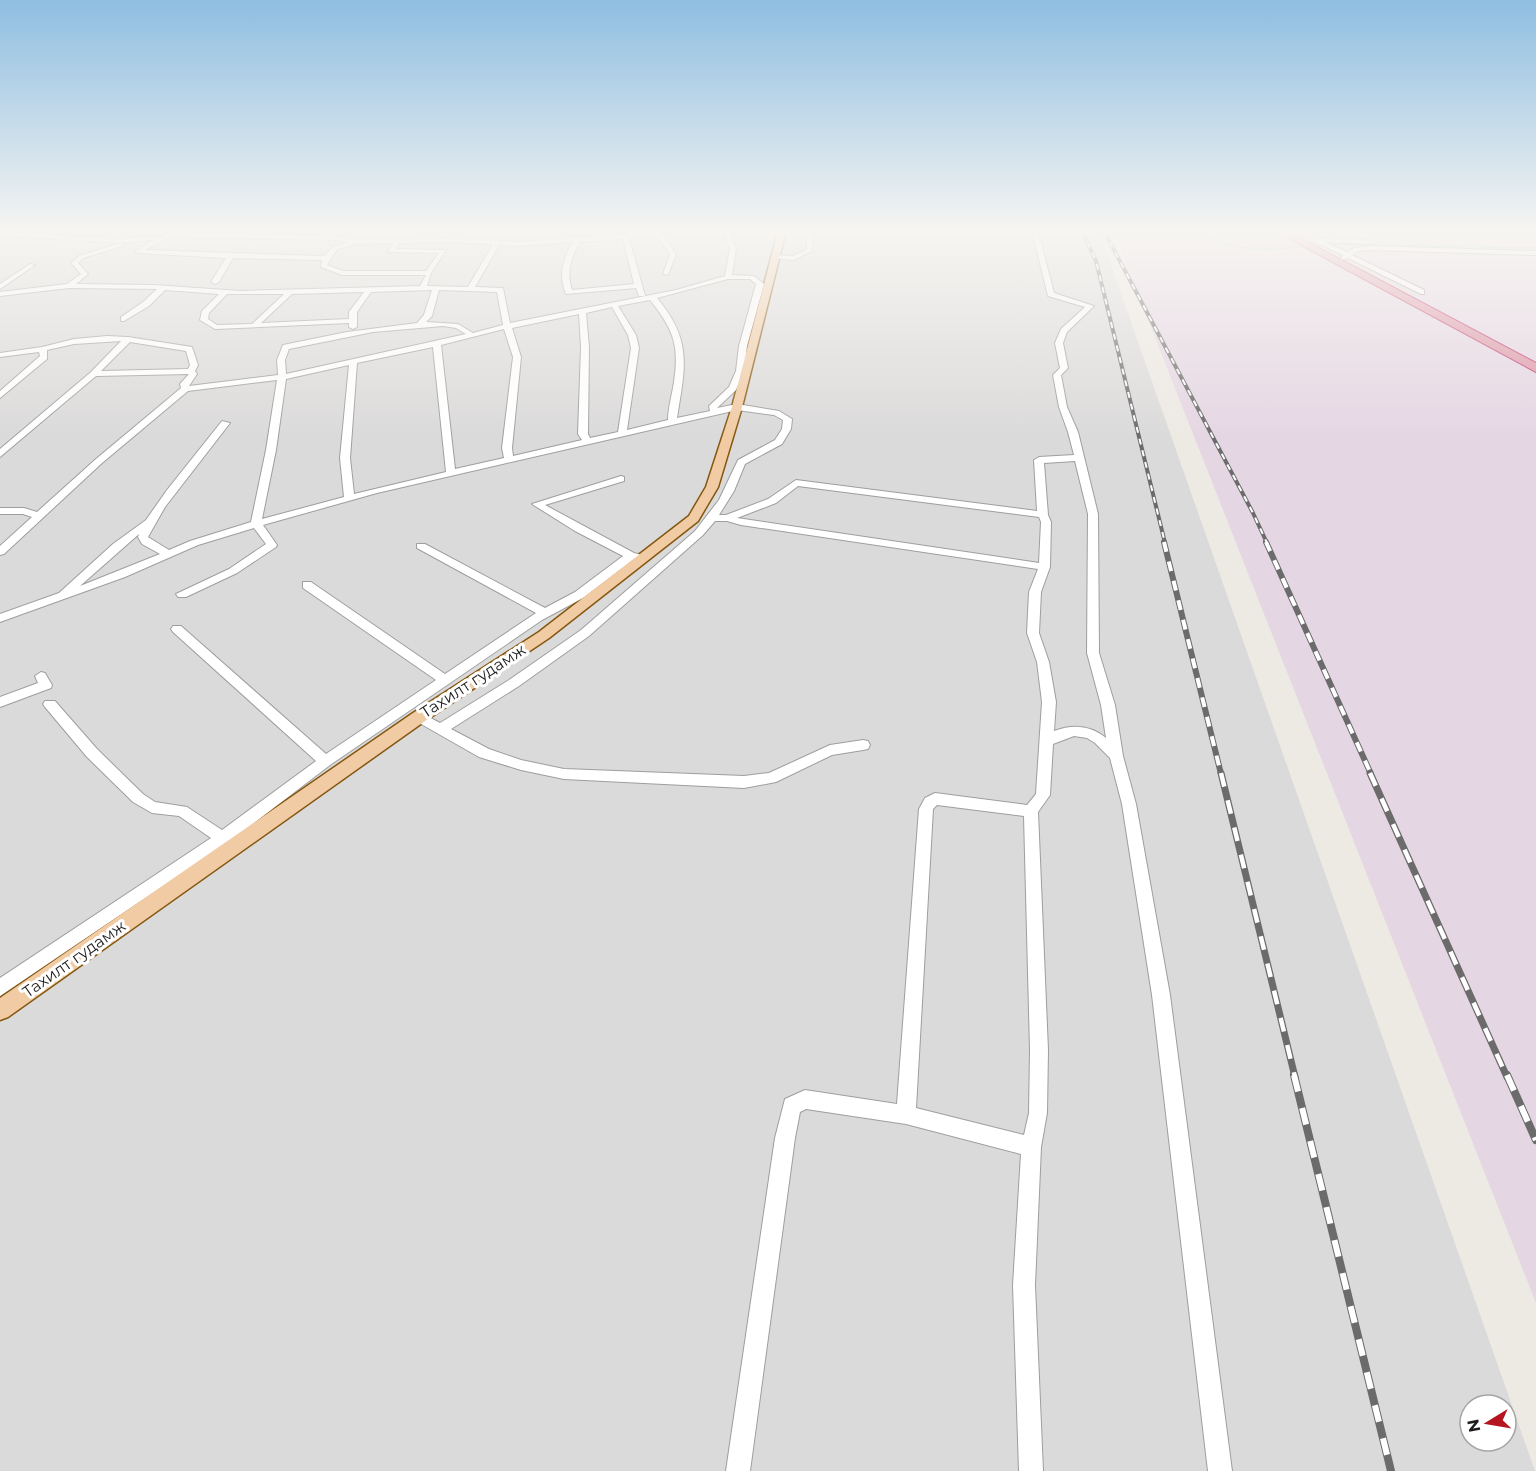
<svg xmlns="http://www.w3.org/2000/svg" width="1536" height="1471" font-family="Montserrat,sans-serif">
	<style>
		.residential { fill: #dbdada; fill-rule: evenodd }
		.industrial { fill: #e5d6e3 }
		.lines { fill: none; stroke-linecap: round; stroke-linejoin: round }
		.stream { stroke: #a8ced6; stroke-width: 2 }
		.minor-casing { stroke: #9e9e9e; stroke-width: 2 }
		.major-casing { stroke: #855710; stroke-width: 3 }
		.highway-casing { stroke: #c53770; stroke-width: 2 }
		.minor { fill: #fff; fill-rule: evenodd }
		.major { fill: #f1cba4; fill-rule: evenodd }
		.highway { fill: #dc93a5; fill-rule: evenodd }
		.rail-far3-casing { stroke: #6b6b6b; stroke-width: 4 }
		.rail-far2-casing { stroke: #6b6b6b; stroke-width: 6 }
		.rail-far1-casing { stroke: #6b6b6b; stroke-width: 7 }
		.rail-casing { stroke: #6b6b6b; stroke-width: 8 }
		.rail-far3 { stroke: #fff; stroke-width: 2; stroke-dasharray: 6; stroke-linecap: butt }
		.rail-far2 { stroke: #fff; stroke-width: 4; stroke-dasharray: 10; stroke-linecap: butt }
		.rail-far1 { stroke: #fff; stroke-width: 4.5; stroke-dasharray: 14; stroke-linecap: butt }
		.rail { stroke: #fff; stroke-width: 6; stroke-dasharray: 17; stroke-linecap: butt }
		.labels { text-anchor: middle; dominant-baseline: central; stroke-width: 6; stroke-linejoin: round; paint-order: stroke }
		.street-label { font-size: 16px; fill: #1d1d1d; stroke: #fff }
	</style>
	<rect width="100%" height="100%" fill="#ede9e3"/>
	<path class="residential" d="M0,231H1099L1535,1471H0ZM1470,1405H1506V1441H1470Z"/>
	<path class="industrial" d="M1113,231H1536V1303Z"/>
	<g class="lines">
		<g class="stream">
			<path d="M1193,231C1228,250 1260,251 1299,247"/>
			<path d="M1328,244L1536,248"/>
		</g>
		<defs>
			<g id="minor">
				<path d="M656,231H672L662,234L676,254L668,275L663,274L670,254L656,235L629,238L645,296H639L636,288L566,294C558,276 563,258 573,242L520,246L499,245L475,287L503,288L510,323L676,290L725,276L730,248L723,231H729L736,248L732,275L754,276L764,284L747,346L744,371L736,390L717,408L737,404L779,411L792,419L791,429L782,444L745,464L734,491L719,515H726L768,499L796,480L1037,511L1034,460L1039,457L1074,455L1068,432L1059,407L1053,375L1060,368L1055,343L1061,329L1085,307L1048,296L1034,239L1028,231H1034L1040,239L1054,293L1094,306L1067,332L1063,343L1068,368L1061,375L1067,407L1078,432L1098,514L1099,653L1115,705L1123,756L1136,804L1170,995L1232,1471H1208L1152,995L1122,804L1110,758L1095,743L1087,738L1074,736L1053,744L1050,795L1038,812L1048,1050L1047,1113L1041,1147L1035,1285L1043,1471H1019L1013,1285L1021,1154L906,1124L806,1109L800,1112L795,1138L750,1471H726L775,1138L785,1099L805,1090L897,1104L919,809L925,798L935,793L1027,805L1036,794L1042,702L1037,662L1027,633L1029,592L1038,569L741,525L727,521H715L703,535L589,636L519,686L451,729L489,749L521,760L564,769L744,776L769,773L830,745L863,740L868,741L870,745L868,749L863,750L832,755L776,782L744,788L564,779L521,770L479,757L414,720L412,717L419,712L440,723L509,680L581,630L695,531L719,500L738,460L775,440L782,429L783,420L774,415L737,410L377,493L263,525L277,545L276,547L237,573L186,597H178L176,594L229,569L266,544L254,528L198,545L125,577L0,622V614L59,593L113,544L146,520L167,490L222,421L230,423L165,507L148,537L169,550L190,541L251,522L266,450L277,380L188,391L102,463L4,554L0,555V546L32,517L23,514H0V508H24L37,512L96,459L181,388L180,384L189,374L96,376L0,457V449L91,372L121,341L74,344L47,350V359L0,398V391L40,356L39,352L0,357V353L42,347L74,339L107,336L128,337L192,347L198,365L195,371L197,374L189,386L278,375L277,360L283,345L347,332L417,323L424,315L432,290L371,292L357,312V327L353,329L349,327V323L215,329L200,320L202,311L219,294L165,290L149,306L124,321H121V317L143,302L157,289L69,288L0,296V292L67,284L81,274L71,263L79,256L121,243L123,246L83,258L78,263L88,274L76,284L154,285L240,291L420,286L426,275H342L321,267L322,260L233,258L219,282L215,284L211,282L226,258L136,253V251L153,240L120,243L11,236L9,233L120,239L154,236L157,238L170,233L336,236L356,240L448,238L520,242ZM171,237L336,240L348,242L333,247L325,255L320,256L144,250ZM623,239L634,284L572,290C566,272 571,257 580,242ZM448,242L493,244L468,287L427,286L431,273L446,250L395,249L400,243ZM393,243L388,252L439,253L426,271H343L327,265L337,249L356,244ZM728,279H750L756,284L739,346L736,371L729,387L709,406L710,411L677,418C685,367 693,341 657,298ZM439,290L497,292L503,325L473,333L458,324L426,322L432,316ZM364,292L349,312V319L261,323L292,294ZM227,294H284L252,324L217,325L208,319L209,313ZM650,300C675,331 680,347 673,388C671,398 668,410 668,420L627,430L639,348L636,335L618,306ZM612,307L628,335L631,348L618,432L590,438L588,434L589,347L586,313ZM579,314L581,347L578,434L582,440L513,456L512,448L521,357L512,328ZM443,326L456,328L466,334L286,374L285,360L289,349L373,332ZM504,329L513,357L502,448L504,458L455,469L441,345ZM130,342L186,351L190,365L188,369L101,371ZM433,347L446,472L354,494L350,458L357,363ZM349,365L340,458L344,497L262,519L276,450L286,379ZM1075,461L1088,514L1087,653L1101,705L1106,738C1090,725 1073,724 1054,731L1056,702L1049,662L1039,633L1041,592L1050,567L1051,522L1048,515L1044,463ZM798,486L1039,517L1041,522L1039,563L737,518L776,503ZM139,534L138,537L142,544L160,554L80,586ZM937,805L1024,816L1030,1050L1029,1113L1024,1135L916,1108L933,809Z"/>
				<path d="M807,231H813L812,251L794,260L774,258L776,255L793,256L807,249Z"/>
				<path d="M1300,231H1307L1317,238L1368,240L1371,242L1368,244L1325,242L1347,252L1354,248L1370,246L1536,251V255L1370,250L1358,251L1352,255L1424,290V294H1421L1348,258L1341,260L1343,255L1313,241Z"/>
				<path d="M30,264L35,265L0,289V284Z"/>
				<path d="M621,476L624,477V481L545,505L634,553L647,556V560H633L583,598L542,620L330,765L233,839L235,843L232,847L227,849L221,847L0,996V978L211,838L179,816L152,813L133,802L87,757L45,707L43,704L45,701H55L97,749L143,794L155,802L187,807L222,830L316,761L173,632L171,629L173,626H181L326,754L436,680L303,588V582H311L445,674L536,613L417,548V544H425L545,608L575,592L623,556L575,531L532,504Z"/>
				<path d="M41,672L45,673L52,685L51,688L0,707V697L38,683L35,676Z"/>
			</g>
			<path id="major" d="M778,231H786L742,407L718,487L698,521L549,638L425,721L8,1017L0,1020V998L413,713L539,632L689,516L706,487L732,407Z"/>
			<path id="highway" d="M1275,231H1287L1536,363V372Z"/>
		</defs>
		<use href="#minor" class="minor-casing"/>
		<use href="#major" class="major-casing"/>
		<use href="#highway" class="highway-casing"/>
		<use href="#minor" class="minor"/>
		<use href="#major" class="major"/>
		<use href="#highway" class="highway"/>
		<defs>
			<g id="rail-far3">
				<path d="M1082,231L1096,261L1165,543"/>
				<path d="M1104,231L1253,513L1267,543"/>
			</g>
			<g id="rail-far2">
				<path d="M1164,542L1221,774"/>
				<path d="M1266,542L1371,774"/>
			</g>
			<g id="rail-far1">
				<path d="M1221,773L1295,1077"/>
				<path d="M1370,773L1507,1077"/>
			</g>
			<g id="rail">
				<path d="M1294,1075L1391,1471"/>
				<path d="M1507,1075L1536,1140"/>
			</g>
		</defs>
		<use href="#rail-far3" class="rail-far3-casing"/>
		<use href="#rail-far2" class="rail-far2-casing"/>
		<use href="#rail-far1" class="rail-far1-casing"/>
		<use href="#rail" class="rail-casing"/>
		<use href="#rail-far3" class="rail-far3"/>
		<use href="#rail-far2" class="rail-far2"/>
		<use href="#rail-far1" class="rail-far1"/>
		<use href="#rail" class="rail"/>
	</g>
	<linearGradient id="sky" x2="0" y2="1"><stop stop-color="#8ebee1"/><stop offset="0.53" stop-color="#f7f5f2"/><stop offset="1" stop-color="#f7f5f2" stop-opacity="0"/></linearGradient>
	<rect width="1536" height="437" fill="url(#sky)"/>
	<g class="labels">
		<g class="street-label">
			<text transform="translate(473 681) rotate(-33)">Тахилт гудамж</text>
			<text transform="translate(74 959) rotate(-35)">Тахилт гудамж</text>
		</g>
	</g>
	<g transform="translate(1488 1423) rotate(259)"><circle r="28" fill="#ffffff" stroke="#a5a5a5" stroke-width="1.5"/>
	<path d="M0-4.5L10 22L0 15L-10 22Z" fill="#b41520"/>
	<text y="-9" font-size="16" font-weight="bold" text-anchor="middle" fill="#1d1d1d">N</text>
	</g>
</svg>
